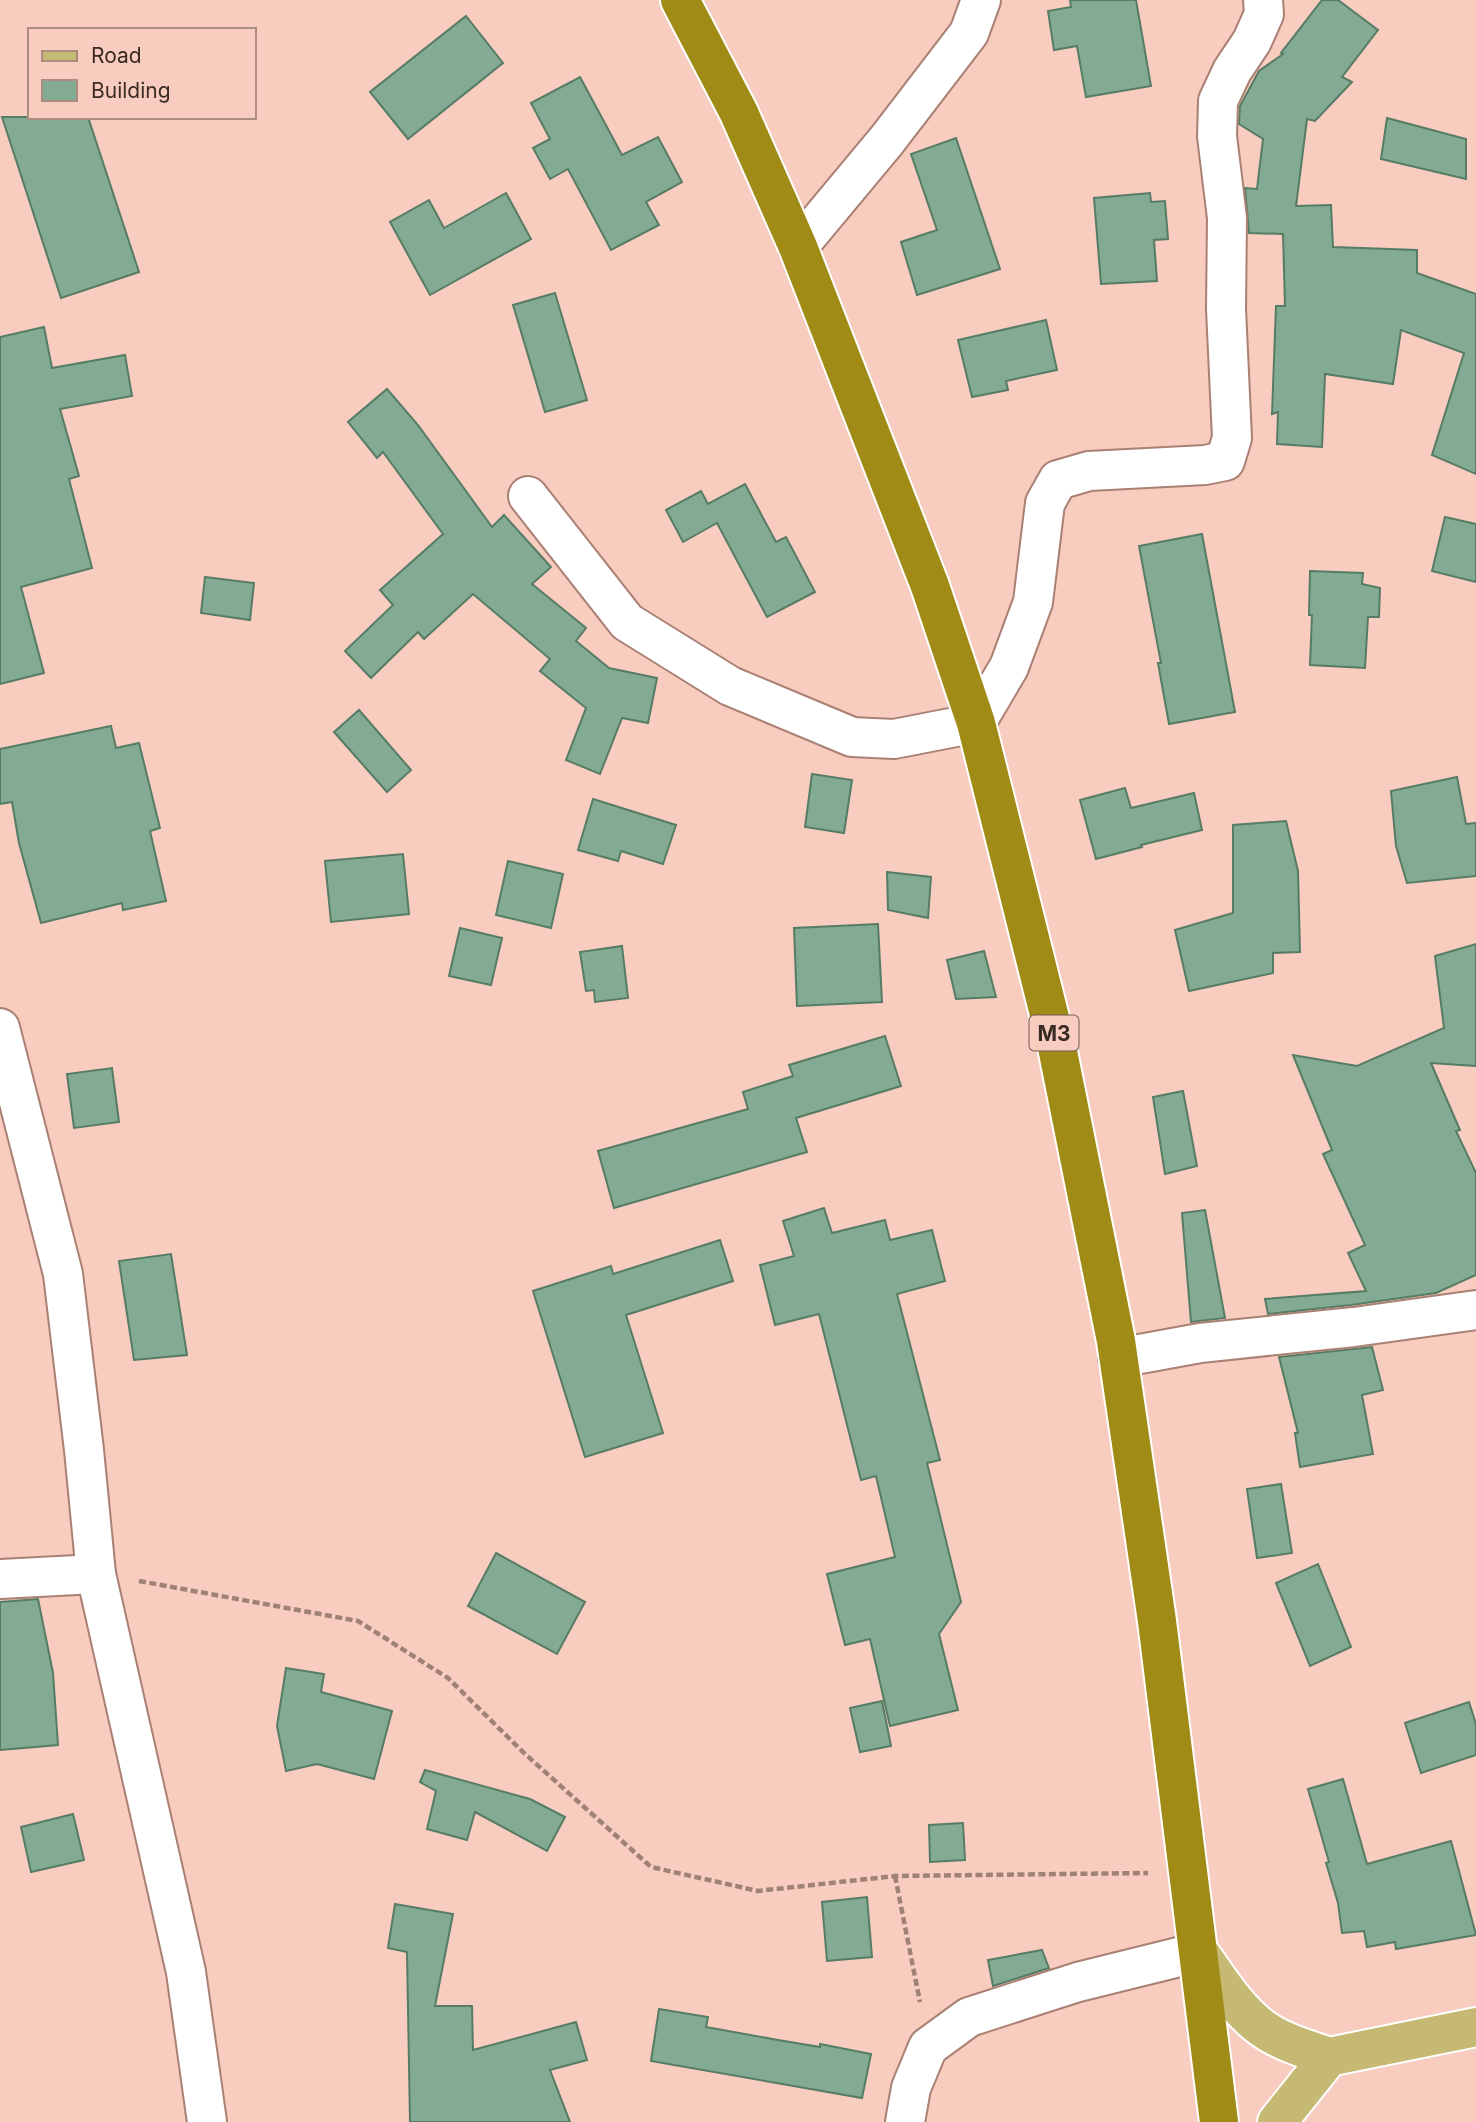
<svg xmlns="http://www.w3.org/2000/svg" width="1476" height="2122" font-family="Inter,sans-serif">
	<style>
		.building { fill: #83aa92; stroke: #567c66; stroke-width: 2 }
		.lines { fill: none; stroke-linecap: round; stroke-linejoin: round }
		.minor-casing { stroke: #a98073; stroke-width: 42 }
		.major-casing { stroke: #fff; stroke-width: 42 }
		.highway-casing { stroke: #fff; stroke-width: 42 }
		.path { stroke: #a08176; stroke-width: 4.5; stroke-dasharray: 7 3.5; stroke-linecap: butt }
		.minor { stroke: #fff; stroke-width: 38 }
		.major { stroke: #c5b973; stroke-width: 38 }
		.highway { stroke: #9f8b16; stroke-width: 38 }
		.labels { text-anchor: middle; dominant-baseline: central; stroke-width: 6; stroke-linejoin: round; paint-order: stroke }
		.shield { fill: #f8ccbe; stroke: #745b53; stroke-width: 2 }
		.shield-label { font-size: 21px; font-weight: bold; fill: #3b2b25 }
	</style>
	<rect width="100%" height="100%" fill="#f8ccbe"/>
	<g class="building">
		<path d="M1070,0H1136L1151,86L1086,97L1077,46L1054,50L1048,11L1071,7Z"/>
		<path d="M1322,0H1338L1378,30L1342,77L1352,82L1315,121L1307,119L1296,206L1331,205L1333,247L1417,250V273L1476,294V474L1432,455L1464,353L1401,330L1393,384L1325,374L1322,447L1277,444L1278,412L1272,414L1276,306H1285L1283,234L1249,233L1245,188L1257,189L1263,139L1239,124L1240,106L1259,71L1283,54L1281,53Z"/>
		<path d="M466,16L503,63L408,139L370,92Z"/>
		<path d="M580,77L622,155L658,137L682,182L646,202L659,225L611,250L568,169L550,179L533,148L550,139L531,103Z"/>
		<path d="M2,117H88L139,272L61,298Z"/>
		<path d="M1387,118L1466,139V179L1381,159Z"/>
		<path d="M956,138L1000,269L917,295L901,242L937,230L911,154Z"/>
		<path d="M506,193L531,239L430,295L390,222L429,200L444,228Z"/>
		<path d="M1150,193L1151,202L1165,201L1168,239L1154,240L1157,281L1101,284L1094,198Z"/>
		<path d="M555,293L587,400L545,412L513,305Z"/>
		<path d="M1046,320L1057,370L1006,381L1008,390L972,397L958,340Z"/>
		<path d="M44,327L52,368L125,355L132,396L60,409L79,476L69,479L92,568L21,587L44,673L0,684V337Z"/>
		<path d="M387,389L418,425L492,527L504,515L551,567L532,584L586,628L576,641L609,668L657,678L648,723L622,718L600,774L566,760L586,708L540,671L550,659L473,594L424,639L418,632L371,678L345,651L393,605L380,590L443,534L383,452L377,458L348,422Z"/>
		<path d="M745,484L776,542L786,537L815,592L767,617L717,523L683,542L666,510L701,491L708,504Z"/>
		<path d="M1445,517L1476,524V582L1432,571Z"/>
		<path d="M1202,534L1235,712L1169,724L1158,663H1161L1139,546Z"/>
		<path d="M1310,571L1363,573L1362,584L1380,588L1379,617H1368L1365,668L1310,665L1312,615H1309Z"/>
		<path d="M205,577L254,583L250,620L201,613Z"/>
		<path d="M359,710L411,770L387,792L334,732Z"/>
		<path d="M111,726L116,748L139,743L160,828L150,831L166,901L123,910L122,903L41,923L19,843L12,802L0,804V749Z"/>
		<path d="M812,774L852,780L844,833L805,827Z"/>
		<path d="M1457,777L1466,824L1476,823V876L1407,883L1396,846L1391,791Z"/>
		<path d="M1125,788L1131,808L1194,793L1202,830L1141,845L1142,847L1096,859L1080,800Z"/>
		<path d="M593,799L676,825L663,864L621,851L618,861L578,850Z"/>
		<path d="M1286,821L1298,871L1300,952L1273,953V973L1189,991L1175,930L1233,913V825Z"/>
		<path d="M403,854L409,914L331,922L325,861Z"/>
		<path d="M508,861L563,874L551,928L496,915Z"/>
		<path d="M887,872L931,877L928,918L888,910Z"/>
		<path d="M878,924L882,1002L797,1006L794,928Z"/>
		<path d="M460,928L502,938L491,985L449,976Z"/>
		<path d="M1476,944V1066L1431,1063L1460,1130L1456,1131L1476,1173V1275L1436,1293L1351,1305L1268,1314L1265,1299L1366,1291L1348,1253L1365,1245L1323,1154L1332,1150L1293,1055L1357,1066L1444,1028L1435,956Z"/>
		<path d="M622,946L628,998L595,1002L594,990L586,991L580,952Z"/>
		<path d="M984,951L996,997L956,999L947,960Z"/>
		<path d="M885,1036L901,1086L796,1118L807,1152L614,1208L598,1151L748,1109L743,1092L793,1076L789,1065Z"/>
		<path d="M112,1068L119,1122L74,1128L67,1074Z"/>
		<path d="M1183,1091L1197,1166L1165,1174L1153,1097Z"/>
		<path d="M824,1208L832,1233L885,1220L890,1240L932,1230L945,1281L897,1294L940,1460L927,1463L961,1602L939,1634L958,1710L890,1726L870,1639L845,1645L827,1574L895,1557L876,1476L861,1480L819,1314L775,1325L760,1265L794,1256L783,1221Z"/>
		<path d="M1205,1210L1225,1318L1191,1322L1182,1213Z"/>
		<path d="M720,1240L733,1281L626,1315L663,1433L585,1457L533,1291L611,1266L613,1274Z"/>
		<path d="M171,1254L187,1355L134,1360L119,1261Z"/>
		<path d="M1372,1347L1383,1390L1362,1395L1373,1454L1300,1467L1295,1433H1298L1279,1357Z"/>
		<path d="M1281,1484L1292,1553L1257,1558L1247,1489Z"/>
		<path d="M496,1553L585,1602L557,1654L468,1606Z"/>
		<path d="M1318,1564L1351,1647L1310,1666L1276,1583Z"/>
		<path d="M38,1599L53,1673L58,1745L0,1750V1602Z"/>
		<path d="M286,1668L324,1674L321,1692L392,1711L374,1779L317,1764L286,1771L277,1726Z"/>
		<path d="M882,1701L891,1746L860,1752L850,1708Z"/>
		<path d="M1469,1702L1476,1724V1755L1421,1773L1405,1723Z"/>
		<path d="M425,1770L530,1799L565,1817L547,1851L475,1812L467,1840L427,1829L436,1791L420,1782Z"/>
		<path d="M1343,1779L1367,1864L1451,1841L1476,1935L1396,1949L1395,1942L1367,1947L1364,1931L1342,1933L1338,1903L1326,1863L1329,1862L1308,1789Z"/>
		<path d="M73,1814L84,1860L31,1872L21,1827Z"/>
		<path d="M963,1823L965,1860L930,1862L929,1825Z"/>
		<path d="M867,1897L872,1957L827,1961L822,1902Z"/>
		<path d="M395,1904L453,1914L435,2006H472L473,2050L576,2022L587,2060L550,2070L570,2122H410L407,1952L388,1948Z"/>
		<path d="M1042,1950L1049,1968L993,1986L988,1960Z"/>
		<path d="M659,2009L708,2017L706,2027L778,2040L820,2047V2044L871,2054L862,2098L651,2061Z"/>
	</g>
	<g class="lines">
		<defs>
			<g id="minor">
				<path d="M798,247L887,140L969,33L981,0"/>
				<path d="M528,496L627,622L730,686L852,737L894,739L976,723L1009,667L1033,602L1045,503L1058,480L1089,471L1205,465L1225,461L1232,438L1226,309L1227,218L1217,136L1218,101L1232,71L1252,41L1264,14L1263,0"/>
				<path d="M0,1028L63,1274L84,1450L96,1574L186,1972L207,2122"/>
				<path d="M1118,1358L1200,1343L1354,1327L1476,1310"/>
				<path d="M0,1579L96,1574"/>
				<path d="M905,2122L911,2088L928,2047L969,2017L1078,1982L1199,1952"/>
			</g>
			<g id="major">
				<path d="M1199,1952C1218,1978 1236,2009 1262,2028C1281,2042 1307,2049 1329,2057"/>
				<path d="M1277,2122L1329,2057L1476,2027"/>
			</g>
			<path id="highway" d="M680,0L739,113L798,247L930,586L976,723L1056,1042L1116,1341L1157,1621L1219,2122"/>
		</defs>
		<use href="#minor" class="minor-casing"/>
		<use href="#major" class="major-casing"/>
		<use href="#highway" class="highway-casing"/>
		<g class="path">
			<path d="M139,1581L358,1621L448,1678L524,1753L651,1867L758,1891L895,1876L1148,1873"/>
			<path d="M895,1876L920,2002"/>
		</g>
		<use href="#minor" class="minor"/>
		<use href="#major" class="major"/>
		<use href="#highway" class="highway"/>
	</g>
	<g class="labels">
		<rect class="shield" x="1029.5" y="1015.5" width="49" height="35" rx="5"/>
		<g class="shield-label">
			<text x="1054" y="1033">M3</text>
		</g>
	</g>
	<rect x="28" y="28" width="228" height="91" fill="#f8ccbe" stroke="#ac8c81" stroke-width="2"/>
	<rect x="42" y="51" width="35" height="10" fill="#c5b973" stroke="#ac8c81" stroke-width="2"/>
	<text x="91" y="63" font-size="21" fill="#3b2b25">Road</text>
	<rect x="42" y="80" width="35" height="21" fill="#83aa92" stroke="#ac8c81" stroke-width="2"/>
	<text x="91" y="98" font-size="21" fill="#3b2b25">Building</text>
</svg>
